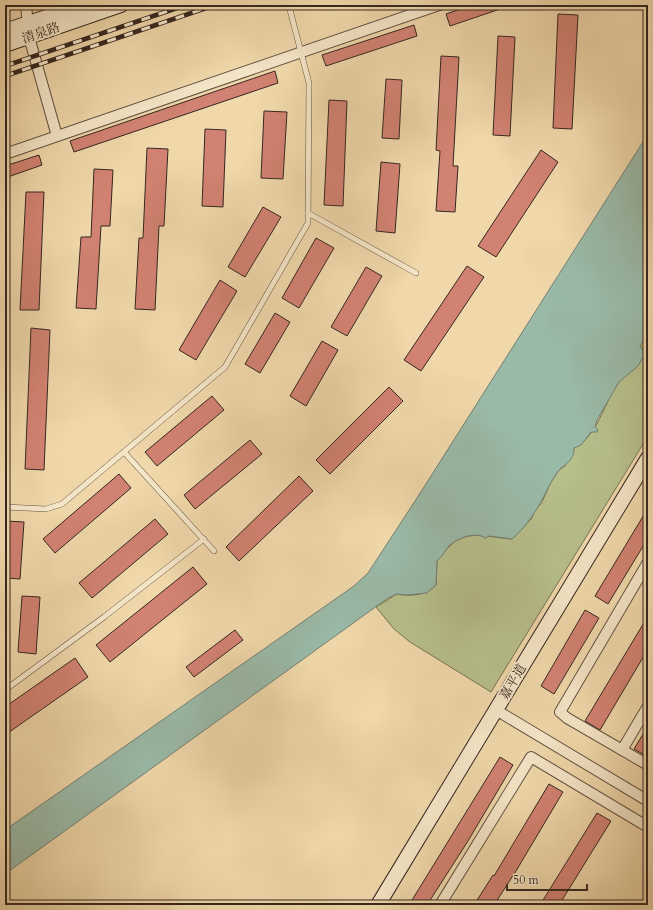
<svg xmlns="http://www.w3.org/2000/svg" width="653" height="910" font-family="Cardo,'Noto Serif SC',serif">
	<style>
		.green { fill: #b7bf8b; stroke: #767356 }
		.water { fill: #9abaa8; stroke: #727f72 }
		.building { fill: #d28272; stroke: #362720 }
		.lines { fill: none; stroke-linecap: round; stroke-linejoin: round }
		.lane-casing { stroke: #645343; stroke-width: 6 }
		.street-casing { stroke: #645343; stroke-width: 12 }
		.secondary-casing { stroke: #362720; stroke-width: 16 }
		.lane { stroke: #f5e6c8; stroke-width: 5 }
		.street { stroke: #f5e6c8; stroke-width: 10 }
		.secondary { stroke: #f5e6c8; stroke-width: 14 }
		.rail-casing { stroke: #362720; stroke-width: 4.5 }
		.rail { stroke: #f5e6c8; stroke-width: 3; stroke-dasharray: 9; stroke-linecap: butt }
		.labels { text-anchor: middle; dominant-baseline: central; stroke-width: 4; stroke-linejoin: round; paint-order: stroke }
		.street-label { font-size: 13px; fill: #362720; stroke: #f5e6c8 }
	</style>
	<rect width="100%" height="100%" fill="#f0d8ab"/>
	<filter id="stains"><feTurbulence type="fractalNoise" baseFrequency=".005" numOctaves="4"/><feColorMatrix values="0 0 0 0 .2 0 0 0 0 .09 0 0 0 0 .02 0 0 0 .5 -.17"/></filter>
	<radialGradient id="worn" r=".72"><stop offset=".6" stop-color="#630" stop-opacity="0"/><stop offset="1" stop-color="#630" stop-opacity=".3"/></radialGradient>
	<path class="green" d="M648,332V436L491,692L410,642L394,629L376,607L397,594C411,597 427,595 436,585L437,561C442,557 444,551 449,547C465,528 491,538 512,539L532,518L535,509L541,504L551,482L559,470L565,466L574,448C597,437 604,403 618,383C626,372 639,367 645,354L640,346Z"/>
	<path class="water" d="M648,134V332L640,346L645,354L638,366L619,382L597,420L595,427L598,430L597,432H591L581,445L574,448C575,462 562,464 556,474C541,499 535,519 512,539L489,536L485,538C476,531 457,538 449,546C445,551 442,557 437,561L436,585L427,593L405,595L397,594L388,598L5,874V830L354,586L368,573L417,498Z"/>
	<g class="building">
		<path d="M472,5H506V7L450,26L446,14Z"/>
		<path d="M558,14L578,15L572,129L553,128Z"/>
		<path d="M414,25L417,36L326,66L322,55Z"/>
		<path d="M498,36L515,37L510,136L493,135Z"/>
		<path d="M441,56L459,57L453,166H458L455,212L436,211L440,151L436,150Z"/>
		<path d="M275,71L278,83L74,152L70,141Z"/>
		<path d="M386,79L402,80L399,139L382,138Z"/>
		<path d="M329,100L347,101L343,206L324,205Z"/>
		<path d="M264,111L287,112L283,179L261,178Z"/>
		<path d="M205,129L226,130L223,207L202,206Z"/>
		<path d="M147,148L168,149L164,226H159L155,310L135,309L139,238H143Z"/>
		<path d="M541,150L558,162L496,257L478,246Z"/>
		<path d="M39,155L42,165L5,178V166Z"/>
		<path d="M381,162L400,164L395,233L376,231Z"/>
		<path d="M94,169L113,170L110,226H101L96,309L76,308L81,237H91Z"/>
		<path d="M26,192H44L39,310H20Z"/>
		<path d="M263,207L281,217L245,277L228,267Z"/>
		<path d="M316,238L334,248L299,308L282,298Z"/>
		<path d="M467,266L484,277L421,371L404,360Z"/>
		<path d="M366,267L382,276L347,336L331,327Z"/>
		<path d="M220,280L237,291L196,360L179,350Z"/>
		<path d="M275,313L290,322L260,373L245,364Z"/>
		<path d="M31,328L50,330L44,470L25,469Z"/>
		<path d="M322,341L338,350L306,406L290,396Z"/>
		<path d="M389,387L403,401L330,474L316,460Z"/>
		<path d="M212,396L224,410L157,466L145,452Z"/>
		<path d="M250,440L262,454L195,509L184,495Z"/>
		<path d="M119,474L131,488L55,553L43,539Z"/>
		<path d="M299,476L313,491L239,561L226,547Z"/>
		<path d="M648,508V538L608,604L595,596Z"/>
		<path d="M155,519L168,534L92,598L79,583Z"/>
		<path d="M6,521L24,522L20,579L5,578Z"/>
		<path d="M193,567L207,584L110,662L96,645Z"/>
		<path d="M22,596L40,597L36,654L18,652Z"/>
		<path d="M585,610L599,618L554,694L541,686Z"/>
		<path d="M648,616V649L600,730L585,721Z"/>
		<path d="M235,630L243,640L194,677L186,667Z"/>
		<path d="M75,658L88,677L5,735V707Z"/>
		<path d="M648,726V757L634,749Z"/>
		<path d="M500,757L513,765L468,841L427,905H409Z"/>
		<path d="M549,784L563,792L516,871L494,905H474L493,875L494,876Z"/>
		<path d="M597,813L611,821L559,905H540Z"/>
	</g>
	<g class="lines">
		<defs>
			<g id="lane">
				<path d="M308,213L416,273"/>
				<path d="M124,452L214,551"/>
				<path d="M5,507L46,509L62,504L225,367L308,223L309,83L290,10"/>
				<path d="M5,690L104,617L204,539"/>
			</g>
			<g id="street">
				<path d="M26,5L29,37L57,136"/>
				<path d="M5,154L439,5"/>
				<path d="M648,562L560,712L567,718L648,765"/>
				<path d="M496,710L648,801"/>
				<path d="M622,750L648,706"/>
				<path d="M440,905L531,757L648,827"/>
			</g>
			<g id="secondary">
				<path d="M5,31L82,5"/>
				<path d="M5,45L121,5"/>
				<path d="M378,905L648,458"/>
			</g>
		</defs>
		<use href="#lane" class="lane-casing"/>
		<use href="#street" class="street-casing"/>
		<use href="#secondary" class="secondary-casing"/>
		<use href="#lane" class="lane"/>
		<use href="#street" class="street"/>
		<use href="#secondary" class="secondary"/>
		<defs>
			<g id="rail">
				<path d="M5,66L186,5"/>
				<path d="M5,76L215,5"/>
			</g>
		</defs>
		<use href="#rail" class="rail-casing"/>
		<use href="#rail" class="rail"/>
	</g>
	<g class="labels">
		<g class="street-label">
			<text transform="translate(41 33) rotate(-19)">清泉路</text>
			<text transform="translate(513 682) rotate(-59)">嘉平道</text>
		</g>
	</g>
	<rect width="653" height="910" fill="none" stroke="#f0d8ab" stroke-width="20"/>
	<rect x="6" y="6" width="641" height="898" fill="none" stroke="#362720" stroke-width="2"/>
	<rect x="10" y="10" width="633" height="890" fill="none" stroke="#362720"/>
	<path d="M507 884v6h80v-6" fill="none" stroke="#362720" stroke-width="2"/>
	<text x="513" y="884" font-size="12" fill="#362720" stroke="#f5e6c8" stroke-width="3" paint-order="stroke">50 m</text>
	<rect width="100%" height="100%" filter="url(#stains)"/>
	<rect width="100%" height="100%" fill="url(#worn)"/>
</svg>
